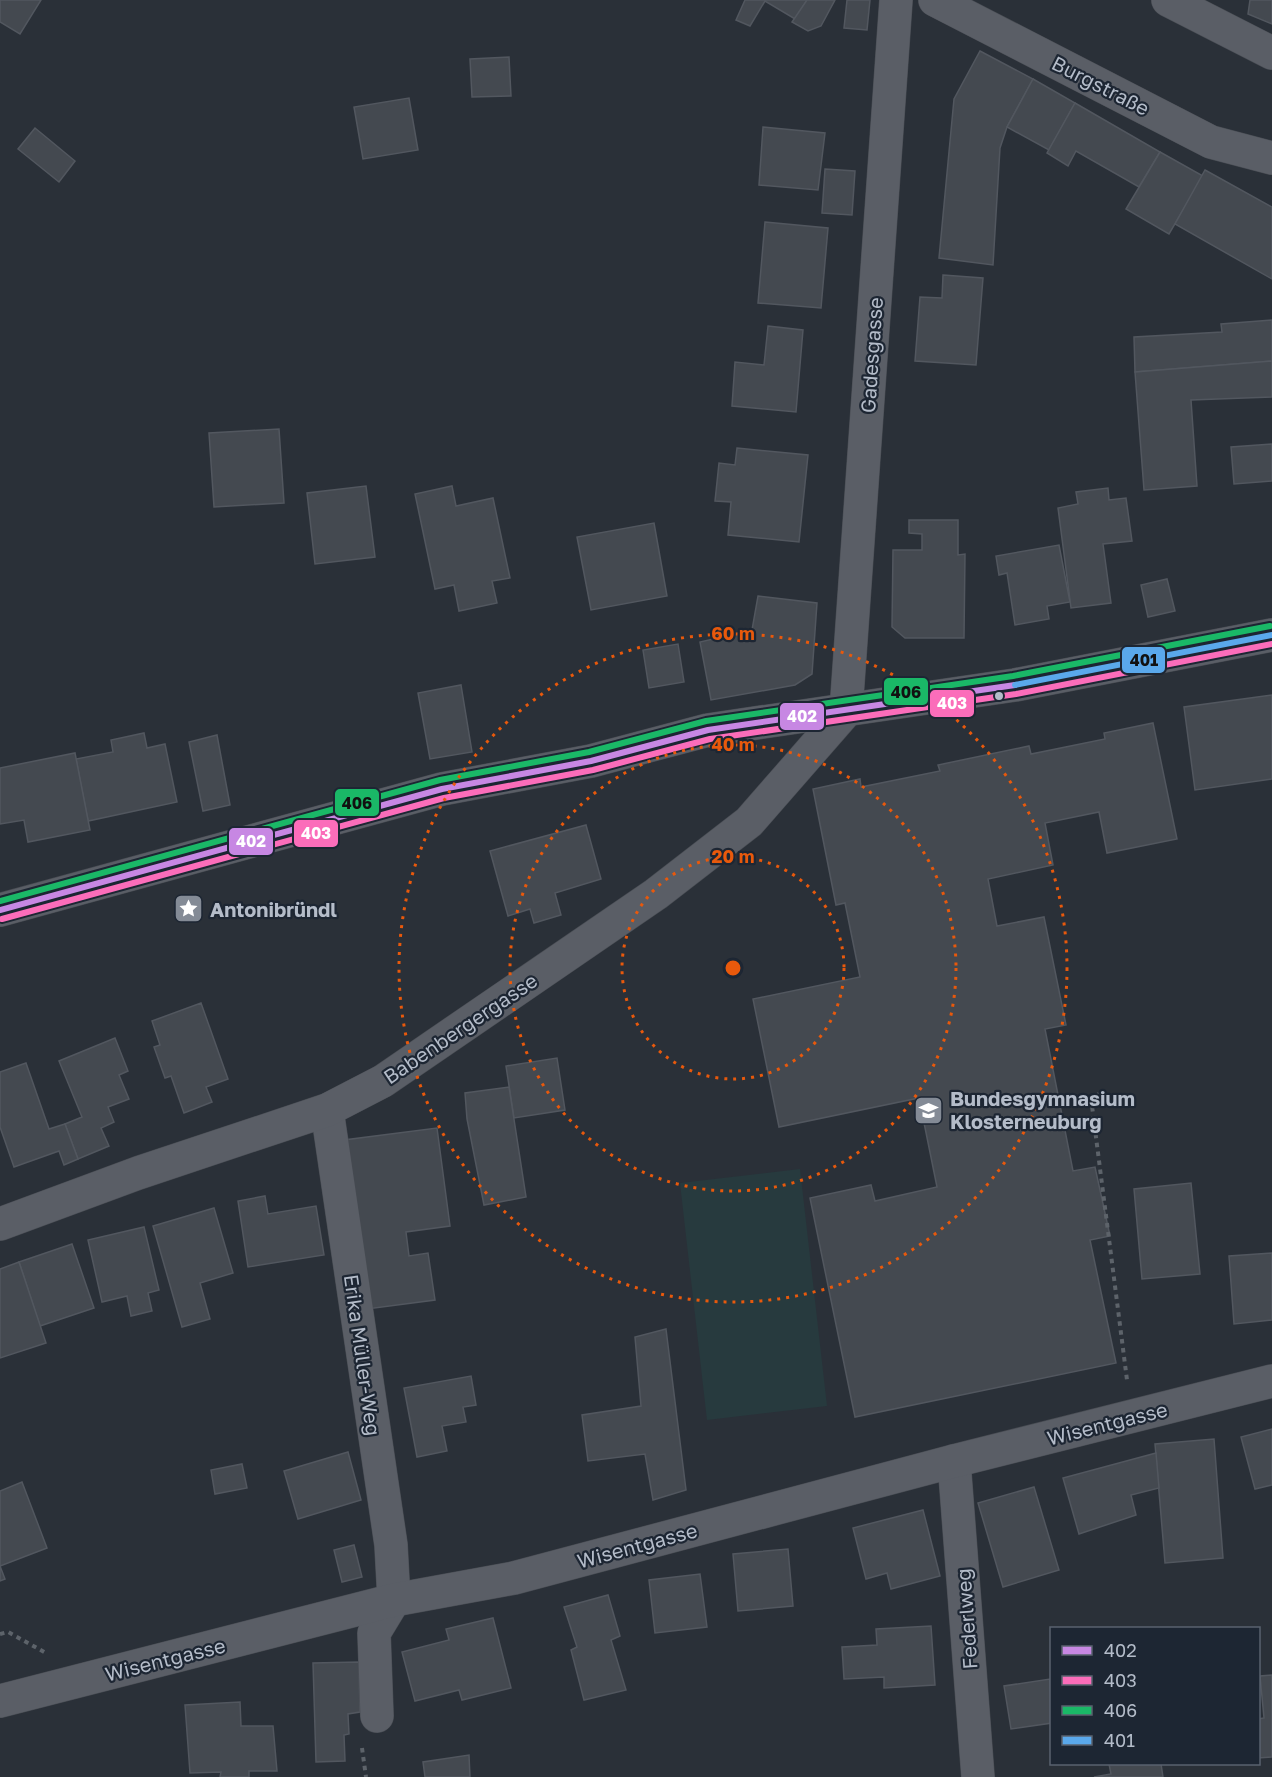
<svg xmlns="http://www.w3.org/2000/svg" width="1272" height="1777" font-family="'Golos Text',sans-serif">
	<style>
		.green { fill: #273a3e }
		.building { fill: #444950; stroke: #52575f; stroke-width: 1.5 }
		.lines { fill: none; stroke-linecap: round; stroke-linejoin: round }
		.minor-casing { stroke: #484c53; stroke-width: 34 }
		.path { stroke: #5d636a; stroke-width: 4; stroke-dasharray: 4.5 4.5; stroke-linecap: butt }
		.minor { stroke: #5a5e66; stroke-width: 33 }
		.bus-1-casing { stroke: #1d2633; stroke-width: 10 }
		.bus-2-casing { stroke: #1d2633; stroke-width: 10 }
		.bus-3-casing { stroke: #1d2633; stroke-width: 10 }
		.bus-4-casing { stroke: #1d2633; stroke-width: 10 }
		.bus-1 { stroke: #c787e3; stroke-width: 6 }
		.bus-2 { stroke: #fb6dba; stroke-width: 6 }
		.bus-3 { stroke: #1ab867; stroke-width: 6 }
		.bus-4 { stroke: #5aa8eb; stroke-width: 6 }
		.ring { fill: none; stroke: #e8590c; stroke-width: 3; stroke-dasharray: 3 6 }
		.bus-dot { fill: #b4bcc9; stroke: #1d2633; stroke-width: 2 }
		.labels { text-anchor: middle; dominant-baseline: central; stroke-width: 4.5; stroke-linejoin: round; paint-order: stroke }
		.street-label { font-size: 20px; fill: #b4bcc9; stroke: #1d2633 }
		.poi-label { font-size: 20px; font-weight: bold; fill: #b4bcc9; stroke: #1d2633; text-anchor: start }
		.centre { fill: #e8590c; stroke: #1d2633; stroke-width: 3 }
		.ring-label { font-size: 18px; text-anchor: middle; font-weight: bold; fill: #e8590c; stroke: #1d2633; stroke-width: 4.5; stroke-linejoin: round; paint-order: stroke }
		.line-badge { stroke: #1d2633; stroke-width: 2 }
		.badge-label { font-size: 16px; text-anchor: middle; font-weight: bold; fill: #fff }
		.pale-badge-label { font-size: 16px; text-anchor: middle; font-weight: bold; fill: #111 }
	</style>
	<rect width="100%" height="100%" fill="#2a3038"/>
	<path class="green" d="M800,1169L827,1406L707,1420L680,1183Z"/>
	<g class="building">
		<path d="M0,0H41L20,34L0,22Z"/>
		<path d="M745,0H807L795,19L765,1L750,26L736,20Z"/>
		<path d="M807,0H835L821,26L808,31L792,22Z"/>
		<path d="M847,0H870L867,30L844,28Z"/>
		<path d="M1250,0H1272V24L1248,14Z"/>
		<path d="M980,51L1033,79L1007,127L1000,148L993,265L939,258L954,99Z"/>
		<path d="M509,57L511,96L472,97L470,59Z"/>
		<path d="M1033,79L1075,103L1049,150L1007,127Z"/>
		<path d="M409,98L418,150L363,159L354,107Z"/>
		<path d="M1075,103L1160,152L1139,187L1076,151L1068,166L1047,153Z"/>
		<path d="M763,127L825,133L818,190L759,185Z"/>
		<path d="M35,128L75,161L59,182L18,149Z"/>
		<path d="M1160,152L1203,176L1169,234L1126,209Z"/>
		<path d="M825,169L855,171L852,215L822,213Z"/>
		<path d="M1205,170L1272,207V279L1175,224Z"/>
		<path d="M765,222L828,228L821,308L758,303Z"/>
		<path d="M943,275L983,278L976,365L915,361L920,297L942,298Z"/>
		<path d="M1272,320V361L1135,372L1134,337L1222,332L1221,324Z"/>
		<path d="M768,326L803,330L796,412L732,406L735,362L764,365Z"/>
		<path d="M1272,361V397L1191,400L1197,486L1144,490L1135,372Z"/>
		<path d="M279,429L284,503L214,507L209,433Z"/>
		<path d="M1272,444V481L1234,484L1231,447Z"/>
		<path d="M737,448L808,455L799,542L728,535L731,502L715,501L719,463L735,465Z"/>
		<path d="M366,486L375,557L315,564L307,493Z"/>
		<path d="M452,486L456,506L493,498L510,578L492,581L497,603L459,611L454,585L435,589L415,494Z"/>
		<path d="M1108,488L1109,500L1126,498L1132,541L1103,544L1111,603L1071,608L1058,508L1078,504L1076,492Z"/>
		<path d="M909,520H958V555L965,554L964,638H905L892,627L893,550H922V534L909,533Z"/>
		<path d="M654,523L667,596L591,610L577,537Z"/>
		<path d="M1059,545L1070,602L1047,606L1049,619L1015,625L1007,573L999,575L996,556Z"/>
		<path d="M1167,579L1175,611L1148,617L1141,585Z"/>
		<path d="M758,596L817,603L812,674L795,685L711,700L700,642L752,630Z"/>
		<path d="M678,644L684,682L649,688L643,650Z"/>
		<path d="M461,685L472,752L430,759L418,693Z"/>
		<path d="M1272,695V779L1195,790L1184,707Z"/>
		<path d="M1153,723L1177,839L1107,853L1099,812L1045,823L1053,865L988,879L997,926L1044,917L1066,1025L1045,1029L1073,1171L1095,1167L1110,1236L1090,1240L1116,1363L855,1417L810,1198L871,1185L875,1201L937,1187L919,1098L779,1127L753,999L860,977L845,903L836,905L813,789L860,779L861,787L940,771L938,765L1029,746L1031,754L1105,739L1104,733Z"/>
		<path d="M144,733L147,748L165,744L177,802L88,821L76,759L113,752L111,740Z"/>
		<path d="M217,735L230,805L203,811L189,742Z"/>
		<path d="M75,753L90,830L28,842L24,820L0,824V768Z"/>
		<path d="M586,825L601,879L555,893L561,915L534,923L530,909L508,916L490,851Z"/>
		<path d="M201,1003L228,1079L206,1087L212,1102L184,1113L171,1076L165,1078L154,1047L160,1045L152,1021Z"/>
		<path d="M115,1038L128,1071L119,1075L129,1099L108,1107L114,1122L101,1128L109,1146L78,1159L65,1124L82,1117L59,1061Z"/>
		<path d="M557,1058L565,1110L514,1118L506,1066Z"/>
		<path d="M26,1063L49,1129L65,1124L78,1159L64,1165L59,1151L14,1167L0,1127V1072Z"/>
		<path d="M509,1087L526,1197L484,1205L467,1119L465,1093Z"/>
		<path d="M437,1128L450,1226L406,1232L409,1256L428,1253L435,1300L367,1309L344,1140Z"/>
		<path d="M1191,1183L1200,1274L1142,1279L1134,1189Z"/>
		<path d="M265,1196L268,1214L316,1206L324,1255L248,1267L238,1201Z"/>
		<path d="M214,1208L233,1273L200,1283L210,1319L182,1327L153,1226Z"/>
		<path d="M144,1227L159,1290L148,1293L152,1311L131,1316L127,1296L102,1302L88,1240Z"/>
		<path d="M72,1244L94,1308L40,1326L19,1262Z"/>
		<path d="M1272,1253V1320L1234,1324L1229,1256Z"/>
		<path d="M19,1262L46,1343L0,1358V1269Z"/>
		<path d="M666,1329L686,1490L653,1500L645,1454L588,1461L582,1415L641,1406L635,1337Z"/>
		<path d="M471,1376L476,1405L463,1407L466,1422L442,1426L447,1451L417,1457L404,1388Z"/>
		<path d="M1272,1429V1485L1255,1489L1241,1437Z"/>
		<path d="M1214,1439L1223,1558L1165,1563L1155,1444Z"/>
		<path d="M348,1452L361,1500L298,1519L284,1471Z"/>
		<path d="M1156,1453L1159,1488L1131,1495L1136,1515L1079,1534L1063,1478Z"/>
		<path d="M242,1464L247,1488L215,1494L211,1470Z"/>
		<path d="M22,1482L47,1548L0,1566L5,1579L0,1581V1491Z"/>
		<path d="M1034,1487L1059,1570L1003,1587L978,1503Z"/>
		<path d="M923,1510L940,1576L891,1589L887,1573L866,1579L853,1528Z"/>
		<path d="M354,1545L362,1577L342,1582L334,1550Z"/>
		<path d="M788,1549L793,1606L738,1611L733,1554Z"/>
		<path d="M700,1574L707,1627L655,1633L649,1580Z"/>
		<path d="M608,1595L620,1636L611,1640L626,1690L584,1700L571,1650L577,1647L564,1607Z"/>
		<path d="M493,1618L511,1688L462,1700L459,1690L415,1701L402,1652L449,1640L446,1629Z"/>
		<path d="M931,1626L935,1685L884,1688V1677L844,1679L842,1647L877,1645L876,1629Z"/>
		<path d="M359,1662L360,1712L348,1714L349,1734L344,1735L345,1761L316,1762L313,1663Z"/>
		<path d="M1272,1675V1757L1258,1758V1719L1264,1718L1260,1676Z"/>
		<path d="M1050,1679L1052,1723L1011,1729L1004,1686Z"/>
		<path d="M240,1702L241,1726H273L277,1771H249V1777H220L221,1772L190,1773L185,1705Z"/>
		<path d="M469,1755L470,1777H425L423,1762Z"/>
		<path d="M1109,1764H1161L1163,1777H1094L1111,1774Z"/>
	</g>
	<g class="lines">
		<defs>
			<g id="minor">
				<path d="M935,0L1211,142L1272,158"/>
				<path d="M1168,0L1272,53"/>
				<path d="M0,910L442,789L591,761L708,730L1015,685L1272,635"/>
				<path d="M327,1110L391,1545L394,1600L374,1633L377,1716"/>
				<path d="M0,1224L138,1173L327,1110L383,1081L656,894L749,822L846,711L896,0"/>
				<path d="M954,1461L978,1777"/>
				<path d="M0,1701L394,1600L514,1578L954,1461L1272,1381"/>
			</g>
		</defs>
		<use href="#minor" class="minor-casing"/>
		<g class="path">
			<path d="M1099,1094L1091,1098L1127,1380"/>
			<path d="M0,1634L8,1632L46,1653"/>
			<path d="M362,1748L366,1777"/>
		</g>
		<use href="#minor" class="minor"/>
		<defs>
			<path id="bus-1" d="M0,910L442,789L591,761L708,730L1015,685"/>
			<path id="bus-2" d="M2,919L444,798L593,770L710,739L1016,694L1272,644"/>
			<path id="bus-3" d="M0,901L440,780L589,752L706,721L1013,676L1270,626"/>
			<path id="bus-4" d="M1015,685L1272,635"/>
		</defs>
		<use href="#bus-1" class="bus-1-casing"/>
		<use href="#bus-2" class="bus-2-casing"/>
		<use href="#bus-3" class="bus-3-casing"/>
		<use href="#bus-4" class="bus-4-casing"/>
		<use href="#bus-1" class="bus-1"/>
		<use href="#bus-2" class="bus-2"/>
		<use href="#bus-3" class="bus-3"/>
		<use href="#bus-4" class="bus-4"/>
	</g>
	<g class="ring">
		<circle cx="733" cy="968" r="111"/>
		<circle cx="733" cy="968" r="223"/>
		<circle cx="733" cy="968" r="334"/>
	</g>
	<defs>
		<symbol id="sight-square" viewBox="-11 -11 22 22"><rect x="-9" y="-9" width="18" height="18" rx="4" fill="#848b96" stroke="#1d2633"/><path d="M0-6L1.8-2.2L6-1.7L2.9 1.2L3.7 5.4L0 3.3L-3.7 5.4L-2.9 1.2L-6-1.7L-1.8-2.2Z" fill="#fff"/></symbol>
		<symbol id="school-square" viewBox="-11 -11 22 22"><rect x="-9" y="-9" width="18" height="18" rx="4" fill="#848b96" stroke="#1d2633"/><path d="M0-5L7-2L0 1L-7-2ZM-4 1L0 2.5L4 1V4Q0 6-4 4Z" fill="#fff"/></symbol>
	</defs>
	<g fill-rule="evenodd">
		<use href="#sight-square" x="172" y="892" width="33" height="33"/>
		<use href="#school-square" x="912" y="1094" width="33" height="33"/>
	</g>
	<circle class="bus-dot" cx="999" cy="696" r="5"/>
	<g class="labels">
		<g class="street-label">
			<text transform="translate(1101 85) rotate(27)">Burgstraße</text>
			<text transform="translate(871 355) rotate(-86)">Gadesgasse</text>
			<text transform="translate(460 1028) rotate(-34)">Babenbergergasse</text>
			<text transform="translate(363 1355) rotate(82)">Erika Müller-Weg</text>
			<text transform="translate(1107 1423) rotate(-14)">Wisentgasse</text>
			<text transform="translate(637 1545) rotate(-15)">Wisentgasse</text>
			<text transform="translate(966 1619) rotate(-94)">Federlweg</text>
			<text transform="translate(165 1659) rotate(-14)">Wisentgasse</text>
		</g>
		<g class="poi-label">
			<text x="210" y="909">Antonibründl</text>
			<text x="950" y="1098">Bundesgymnasium<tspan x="950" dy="23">Klosterneuburg</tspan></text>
		</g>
	</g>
	<circle cx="733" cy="968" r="9" class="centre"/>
	<g class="ring-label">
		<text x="733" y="640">60 m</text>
		<text x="733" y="751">40 m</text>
		<text x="733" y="863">20 m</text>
	</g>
	<g class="line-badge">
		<rect x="1121" y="646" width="45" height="28" rx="6" fill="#5aa8eb"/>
		<rect x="883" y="677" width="46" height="29" rx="6" fill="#1ab867"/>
		<rect x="929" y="689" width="46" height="29" rx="6" fill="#fb6dba"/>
		<rect x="779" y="702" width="46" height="29" rx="6" fill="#c787e3"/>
		<rect x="334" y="788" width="46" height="29" rx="6" fill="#1ab867"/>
		<rect x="293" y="819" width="46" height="29" rx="6" fill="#fb6dba"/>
		<rect x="228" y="827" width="46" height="29" rx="6" fill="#c787e3"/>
	</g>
	<g class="badge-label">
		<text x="952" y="709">403</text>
		<text x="802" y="722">402</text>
		<text x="316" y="839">403</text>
		<text x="251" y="847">402</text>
	</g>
	<g class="pale-badge-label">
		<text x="1144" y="666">401</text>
		<text x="906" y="698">406</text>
		<text x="357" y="809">406</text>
	</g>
	<rect x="1050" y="1627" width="210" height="138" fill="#1d2633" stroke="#59626f" stroke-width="1.5"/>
	<rect x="1062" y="1646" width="30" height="9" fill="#c787e3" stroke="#59626f" stroke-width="1.5"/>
	<text x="1104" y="1657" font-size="18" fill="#b4bcc9">402</text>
	<rect x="1062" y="1676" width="30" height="9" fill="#fb6dba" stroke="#59626f" stroke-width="1.5"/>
	<text x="1104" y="1687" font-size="18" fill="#b4bcc9">403</text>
	<rect x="1062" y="1706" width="30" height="9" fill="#1ab867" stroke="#59626f" stroke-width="1.5"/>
	<text x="1104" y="1717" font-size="18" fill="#b4bcc9">406</text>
	<rect x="1062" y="1736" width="30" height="9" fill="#5aa8eb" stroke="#59626f" stroke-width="1.5"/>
	<text x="1104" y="1747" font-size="18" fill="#b4bcc9">401</text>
</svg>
